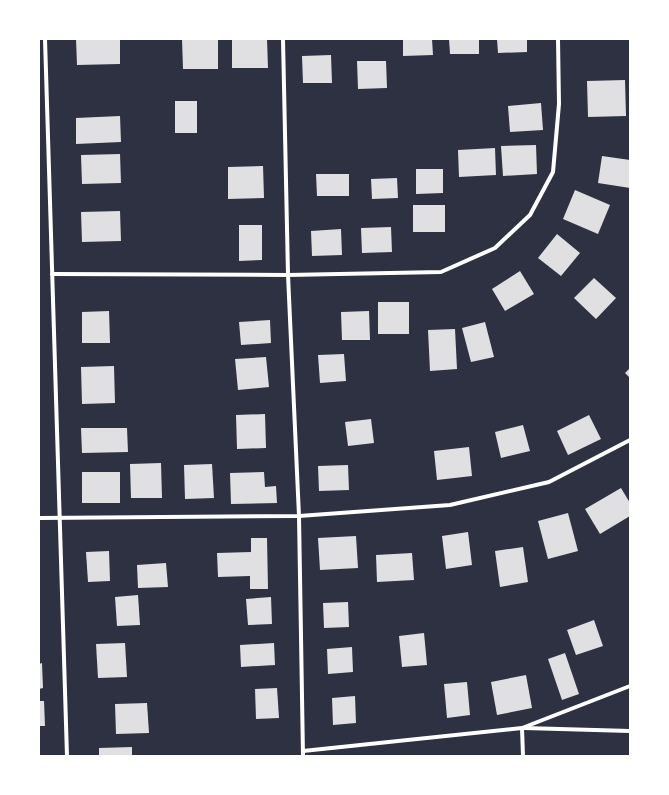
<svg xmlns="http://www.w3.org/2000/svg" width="669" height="795" font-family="'Fira Sans',sans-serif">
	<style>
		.building { fill: #e0e0e3 }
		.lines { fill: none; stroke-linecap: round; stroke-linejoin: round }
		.minor { stroke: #fff; stroke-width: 4 }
	</style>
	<rect width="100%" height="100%" fill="#2d3142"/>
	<g class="building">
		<path d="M76,39H120V64L77,65Z"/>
		<path d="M182,39H218V69H183Z"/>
		<path d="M232,39H267L268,68H232Z"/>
		<path d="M403,39H432L433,55L403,56Z"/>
		<path d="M449,39H479V54H450Z"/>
		<path d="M497,39H527V52L498,53Z"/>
		<path d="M331,55L332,83H303L302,56Z"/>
		<path d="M357,61H386L387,88L358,89Z"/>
		<path d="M625,80L626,116L588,117L587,81Z"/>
		<rect x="175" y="101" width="22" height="32"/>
		<path d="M541,103L543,130L510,132L508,106Z"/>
		<path d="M120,116L121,142L76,144V118Z"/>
		<path d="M536,145L537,174L503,176L501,146Z"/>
		<path d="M495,148L496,175L459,177L458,150Z"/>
		<path d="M120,154L121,183L82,184L81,155Z"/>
		<path d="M602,156L630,160V188L598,183Z"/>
		<path d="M263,166L264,198L228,199V167Z"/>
		<path d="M416,169H443V193L416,194Z"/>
		<path d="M316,174H349V196H317Z"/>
		<path d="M397,178L398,198L372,199L371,179Z"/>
		<path d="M575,190L610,205L598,234L563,219Z"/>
		<rect x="413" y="205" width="32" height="27"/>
		<path d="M120,211L121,241L82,242L81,212Z"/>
		<path d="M239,225H262V260L239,261Z"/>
		<path d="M391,227L392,252L362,253L361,228Z"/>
		<path d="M341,229L342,255L312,256L311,231Z"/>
		<path d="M557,234L580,253L561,276L538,258Z"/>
		<path d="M520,271L534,294L505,311L492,289Z"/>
		<path d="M594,278L616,298L596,319L574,298Z"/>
		<rect x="378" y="302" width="31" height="32"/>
		<path d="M109,311L110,343H82V312Z"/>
		<path d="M369,311L370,340H342L341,312Z"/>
		<path d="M270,320L271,343L241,345L239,322Z"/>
		<path d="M485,322L494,357L471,362L462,328Z"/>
		<path d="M455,329L457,369L430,371L428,330Z"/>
		<path d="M344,354L346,381L320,383L318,355Z"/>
		<path d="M266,357L269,387L238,390L235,359Z"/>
		<path d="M114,366L115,403L82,404L81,367Z"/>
		<path d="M630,368V378L625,373Z"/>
		<path d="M265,414L266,448L237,449L236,415Z"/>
		<path d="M589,415L601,439L568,455L557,431Z"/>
		<path d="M371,419L374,443L348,446L345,422Z"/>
		<path d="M523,425L530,451L501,458L495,432Z"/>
		<path d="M81,428H127L128,452L82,453Z"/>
		<path d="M469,447L472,476L437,480L434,451Z"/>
		<path d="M161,463L162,498H131L130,464Z"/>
		<path d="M212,464L214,498L185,499L184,465Z"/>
		<path d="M348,465L349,490L319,491L318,466Z"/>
		<rect x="82" y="472" width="38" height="31"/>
		<path d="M264,472L265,487L276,486L277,503L231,504L230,473Z"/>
		<path d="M621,488L630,503V516L600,534L585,509Z"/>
		<path d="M568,513L578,551L548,559L538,521Z"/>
		<path d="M468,532L472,565L446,569L442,536Z"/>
		<path d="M356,536L358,568L320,570L318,538Z"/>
		<path d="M251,538H267L268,589H250V576L218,577L217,553L251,552Z"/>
		<path d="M523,547L528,582L500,587L495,551Z"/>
		<path d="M109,551L110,581L88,582L86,552Z"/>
		<path d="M412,553L414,580L377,582L376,555Z"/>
		<path d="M166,563L168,587L138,588L137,565Z"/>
		<path d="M138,595L140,625L117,626L115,597Z"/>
		<path d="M271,597L272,624L248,625L246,599Z"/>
		<path d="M348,602L349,627L324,628L323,603Z"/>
		<path d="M594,620L603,646L576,655L567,630Z"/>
		<path d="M424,633L427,665L402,667L399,636Z"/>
		<path d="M125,643L127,677L98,678L96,644Z"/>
		<path d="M274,643L275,665L241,667L240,645Z"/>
		<path d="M352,647L353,672L328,674L327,649Z"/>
		<path d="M565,653L579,694L562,700L548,659Z"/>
		<path d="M42,663L43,688L39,689V664Z"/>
		<path d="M526,675L532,708L497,715L491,682Z"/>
		<path d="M467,682L470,715L447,718L444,684Z"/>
		<path d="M277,688L279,718L256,719L255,689Z"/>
		<path d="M355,696L356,723L333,725L332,698Z"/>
		<path d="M39,701H44L45,726H39Z"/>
		<path d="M147,703L149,733L116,734L115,704Z"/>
		<path d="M132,747V756H99V748Z"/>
	</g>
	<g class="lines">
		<g class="minor">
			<path d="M45,39L67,756"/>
			<path d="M283,39L288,275L299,516L303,756"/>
			<path d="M52,274L288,275L441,272L495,248L530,215L553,172L559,104L558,39"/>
			<path d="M39,518L299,516L450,505L549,482L630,440"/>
			<path d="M522,728L523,756"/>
			<path d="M524,728L630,731"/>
			<path d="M303,751L522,728L630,686"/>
		</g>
	</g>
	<rect width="669" height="795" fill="none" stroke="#ffffff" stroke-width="80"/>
</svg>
